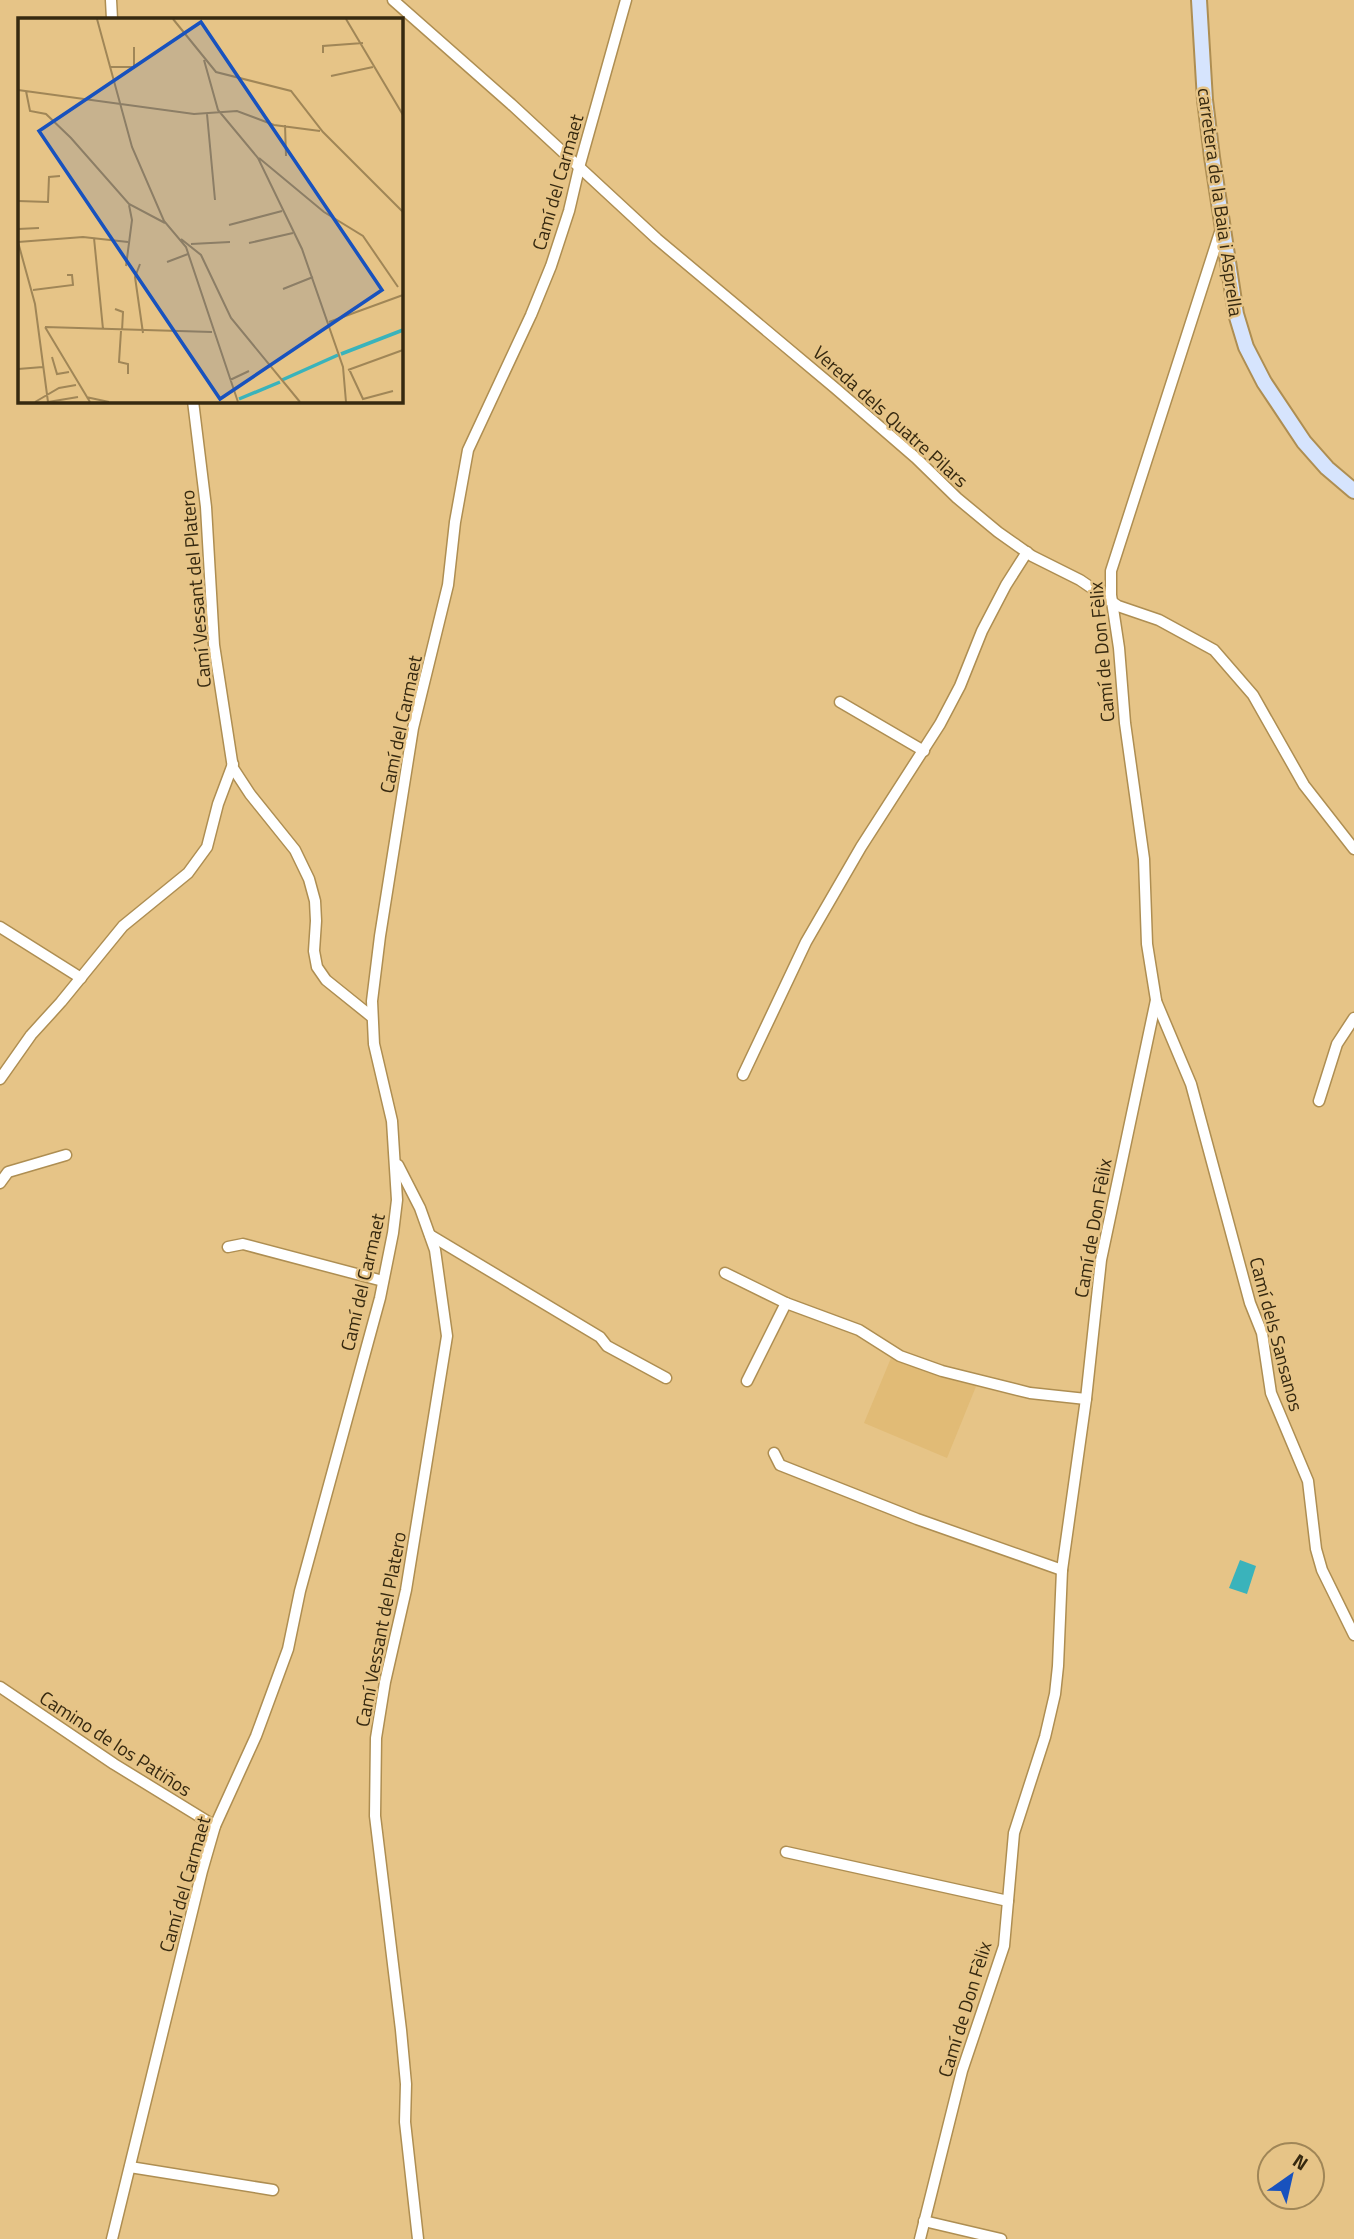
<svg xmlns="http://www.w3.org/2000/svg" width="1354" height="2239" font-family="'Titillium Web',sans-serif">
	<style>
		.built { fill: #e1bb76 }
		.water { fill: #3ab3bb }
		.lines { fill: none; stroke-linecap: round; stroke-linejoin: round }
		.minor-casing { stroke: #ae8e52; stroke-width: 13 }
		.secondary-casing { stroke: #ae8e52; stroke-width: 18 }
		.minor { stroke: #fff; stroke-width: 10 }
		.secondary { stroke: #d6e4fd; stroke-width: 14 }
		.labels { text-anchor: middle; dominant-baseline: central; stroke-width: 5; stroke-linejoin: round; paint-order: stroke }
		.street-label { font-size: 19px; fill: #362910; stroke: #e6c487 }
		.inset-river { fill: none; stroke: #3ab3bb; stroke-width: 3.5 }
		.inset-road { fill: none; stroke: #a08657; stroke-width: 2 }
		.view { fill: #1852be; fill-opacity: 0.15; stroke: #1852be; stroke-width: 3.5 }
		.inset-edge { fill: none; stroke: #362910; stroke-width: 3.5 }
	</style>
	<rect width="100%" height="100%" fill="#e6c487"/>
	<path class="built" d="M891,1358L931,1372L977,1384L947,1458L864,1423Z"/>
	<path class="water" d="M1240,1560L1256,1566L1247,1594L1229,1588Z"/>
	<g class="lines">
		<defs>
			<g id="minor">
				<path d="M111,0L112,19"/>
				<path d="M393,0L511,104L657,239L835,388L916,458L957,498L998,532L1032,556L1080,580L1118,606L1159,620L1214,650L1253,695L1304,785L1354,849"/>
				<path d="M193,401L206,507L214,645L233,768L250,794L295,850L309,879L315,901L316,921L314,951L317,967L326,980L372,1017"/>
				<path d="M840,702L924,751"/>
				<path d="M0,927L81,978"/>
				<path d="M1156,1001L1191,1084L1250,1303L1262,1333L1271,1393L1308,1481L1316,1549L1322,1570L1354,1635"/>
				<path d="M743,1075L806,942L861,847L940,724L960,686L982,631L1006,585L1027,552"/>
				<path d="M0,1079L31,1035L61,1002L123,926L188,873L207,847L218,804L233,764"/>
				<path d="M1319,1101L1337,1044L1354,1018"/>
				<path d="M398,1165L420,1208L435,1250L447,1336L406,1590L385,1682L376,1738L375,1816L401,2030L406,2084L405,2122L418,2239"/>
				<path d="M0,1183L8,1172L66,1155"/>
				<path d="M430,1235L600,1337L607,1346L666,1378"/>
				<path d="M228,1247L243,1244L383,1281"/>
				<path d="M725,1273L786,1303L859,1330L900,1356L942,1371L1030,1393L1086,1399"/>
				<path d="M747,1381L786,1303"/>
				<path d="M774,1453L780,1465L917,1519L1062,1570"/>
				<path d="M0,1687L114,1764L215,1826"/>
				<path d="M786,1852L1008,1901"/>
				<path d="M130,2167L273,2190"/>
				<path d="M924,2221L1001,2239"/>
				<path d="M112,2239L202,1871L215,1826L256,1736L288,1649L300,1591L380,1298L393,1233L397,1200L392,1121L374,1044L372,1001L380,936L413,728L448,585L455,522L468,450L531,315L551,266L569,211L580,164L626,0"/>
				<path d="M920,2239L962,2071L1004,1946L1014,1833L1045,1737L1055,1694L1058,1666L1062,1570L1086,1399L1101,1260L1156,1000L1147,944L1144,859L1125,723L1119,648L1111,595V571L1221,229"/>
			</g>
			<path id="secondary" d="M1199,0L1205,100L1212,157L1236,314L1246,347L1264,382L1304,442L1327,468L1354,491"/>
		</defs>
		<use href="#minor" class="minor-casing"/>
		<use href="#secondary" class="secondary-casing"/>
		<use href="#minor" class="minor"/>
		<use href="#secondary" class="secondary"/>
	</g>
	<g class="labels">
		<g class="street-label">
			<text transform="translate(557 182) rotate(-74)">Camí del Carmaet</text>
			<text transform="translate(1221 202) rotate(82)">carretera de la Baia i Asprella</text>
			<text transform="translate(891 416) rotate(42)">Vereda dels Quatre Pilars</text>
			<text transform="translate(195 589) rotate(-95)">Camí Vessant del Platero</text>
			<text transform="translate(1101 652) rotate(-95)">Camí de Don Fèlix</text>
			<text transform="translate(400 724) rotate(-78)">Camí del Carmaet</text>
			<text transform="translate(1092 1228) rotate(-80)">Camí de Don Fèlix</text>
			<text transform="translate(362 1282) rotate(-77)">Camí del Carmaet</text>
			<text transform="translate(1277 1334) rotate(75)">Camí dels Sansanos</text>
			<text transform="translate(380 1629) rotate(-79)">Camí Vessant del Platero</text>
			<text transform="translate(116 1743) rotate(33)">Camino de los Patiños</text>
			<text transform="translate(184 1884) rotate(-74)">Camí del Carmaet</text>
			<text transform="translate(964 2009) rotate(-73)">Camí de Don Fèlix</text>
		</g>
	</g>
	<g transform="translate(18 18)">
		<rect width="385" height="385" fill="#e6c487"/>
		<path class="inset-river" d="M323,336L385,312M264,362L320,337M221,381L262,364"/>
		<path class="inset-road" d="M79,1L114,129L146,203L168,229L220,384M155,1L198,54L273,73L305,114L385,194M328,1L385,97M305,35V28L345,25M186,42L200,92L240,140L284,231L325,349L328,384M92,49H116V29M313,58L355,49M0,72L176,96L219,93L256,107L302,113M8,73L12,93L28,96L53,120L111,186L147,205M189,96L197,182M267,107L268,138M241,140L306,194L345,218L380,269M0,183L30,184L31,159L42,158M211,207L264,193M0,211L21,210M76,220L85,311M163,221L183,237L213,300L282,384M0,224L65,219L110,224M0,224L17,286L30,384M231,225L275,215M173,226L212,224M149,244L170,236M122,246L117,259L125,315M108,248L114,202L111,187M265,271L295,259M15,272L55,267L54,257H49M97,291L105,294L104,313M311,304L385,277M27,309L194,314M27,309L72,384M103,313L101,344L110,346V356M34,339L39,356L51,354M0,351L25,349M331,351L345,381L375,373M330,352L385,332M212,362L231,353M68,379L91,384M17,384L41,370L58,367M30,384L60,379"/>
		<path class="view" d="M183,4L364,272L202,381L21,113Z"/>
		<rect width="385" height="385" class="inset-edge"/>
	</g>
	<g transform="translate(1291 2176) rotate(34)"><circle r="33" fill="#e6c487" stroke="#a08657" stroke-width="2"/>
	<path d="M0-5L12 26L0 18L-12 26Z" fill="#1852be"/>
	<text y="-10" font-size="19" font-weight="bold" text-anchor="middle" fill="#362910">N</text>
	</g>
</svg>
